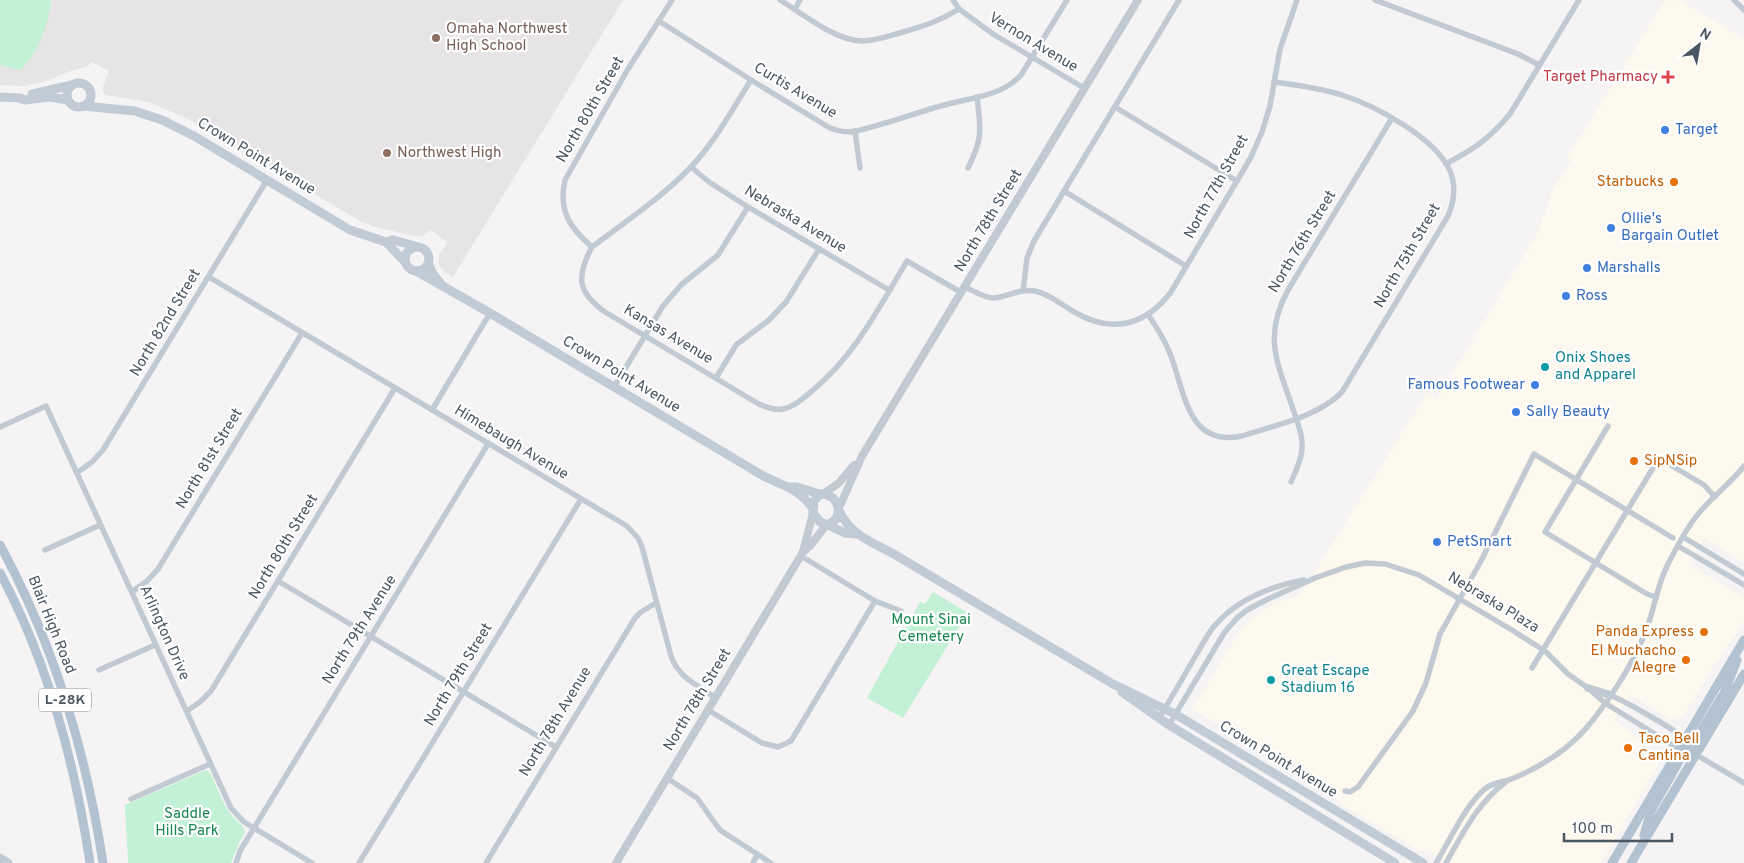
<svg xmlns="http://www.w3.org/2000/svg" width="1744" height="863" font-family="Overpass,sans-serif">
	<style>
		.commercial { fill: #fdf9ef }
		.education { fill: #e6e4e5 }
		.green { fill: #c3f1d5 }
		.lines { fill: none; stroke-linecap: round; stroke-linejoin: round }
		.minor { stroke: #c1cad2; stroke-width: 5.5 }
		.tertiary { stroke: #c1cad2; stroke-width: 8 }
		.secondary { stroke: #c1cbd6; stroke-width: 9 }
		.primary { stroke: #b3c2d1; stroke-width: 9 }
		.education-dot { fill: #8d6e63; stroke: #fff; stroke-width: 2 }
		.health-dot { fill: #e0444e; stroke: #fff; stroke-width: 2 }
		.shop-dot { fill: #3f7fe0; stroke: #fff; stroke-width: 2 }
		.food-dot { fill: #e8710a; stroke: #fff; stroke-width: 2 }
		.culture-dot { fill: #0f9aa8; stroke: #fff; stroke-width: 2 }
		.labels { text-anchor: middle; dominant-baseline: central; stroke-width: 4.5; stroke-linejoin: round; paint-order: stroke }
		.shield { fill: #fff; stroke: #808990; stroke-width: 1 }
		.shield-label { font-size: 14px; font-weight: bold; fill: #4a5661 }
		.education-label { font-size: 15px; fill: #785e54; stroke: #fff; text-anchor: start }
		.street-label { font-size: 15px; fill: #4a5661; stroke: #fff }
		.health-label { font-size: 15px; fill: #be3a42; stroke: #fff; text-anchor: end }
		.shop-label { font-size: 15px; fill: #366cbe; stroke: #fff; text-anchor: start }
		.food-label { font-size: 15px; fill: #c56008; stroke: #fff; text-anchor: end }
		.culture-label { font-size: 15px; fill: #0d838f; stroke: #fff; text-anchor: start }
		.park-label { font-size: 15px; fill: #17864f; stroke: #fff }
	</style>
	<rect width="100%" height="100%" fill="#f5f3f3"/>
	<path class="commercial" d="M1665,0H1679L1744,39V562L1704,538L1688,564L1744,598V621L1721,657L1716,662L1684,715L1672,719L1667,717L1630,695L1629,697L1615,720L1662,758L1601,863H1449L1429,851H1420L1290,773L1240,738L1193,709L1239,632L1256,616L1272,605L1300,595L1427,394L1437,399L1538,232L1553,189L1571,161L1567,158Z"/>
	<path class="education" d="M0,0H623L453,277L442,270L438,262L439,256L447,242L431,230L422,236H414L372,226L360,221L186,118L148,102L106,95L103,91V87L109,71L92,62L88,66L68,72L46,81L25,86L0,85Z"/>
	<g class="green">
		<path d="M0,0H51C48,26 39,52 20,70L0,65Z"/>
		<path d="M933,592L968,613L903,718L867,698L920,602L925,604Z"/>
		<path d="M206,770L211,774C217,788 223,805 233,817C239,823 244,825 245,833L239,843L231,863H128L125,805Z"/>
	</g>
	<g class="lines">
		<g class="minor">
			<path d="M780,0C803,14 834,40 862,41C876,41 889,36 903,32C924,26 940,21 959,9L993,34L1084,88"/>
			<path d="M953,0L959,9"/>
			<path d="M1375,0L1518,54L1539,65"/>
			<path d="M1734,0L1744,10"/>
			<path d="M795,9L800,0"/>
			<path d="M659,21L751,80L830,128C838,131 847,133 856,131C883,125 910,115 937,107C965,98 1000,98 1021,75L1067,0"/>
			<path d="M751,80C732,110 715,142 690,168C661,198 625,222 592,247C576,277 577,292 605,312L757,403C765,407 774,411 783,409C794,407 803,398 812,391C856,354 878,309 907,261L962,293"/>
			<path d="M1115,107L1237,181"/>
			<path d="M855,131L860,168"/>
			<path d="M1446,164C1475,148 1488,140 1510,114L1579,0"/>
			<path d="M691,167L709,182L748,207L889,290"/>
			<path d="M968,168C983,138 981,130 977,97"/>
			<path d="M1064,191L1186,266"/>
			<path d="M592,247C570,228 558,211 565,180L628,69L672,0"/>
			<path d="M209,277L627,526L638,538L642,547L671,656C678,677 698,686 716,698"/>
			<path d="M965,287C974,291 984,298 994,298C1008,297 1020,288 1035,291C1050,294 1063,306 1076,313C1113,334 1146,325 1171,292L1237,181L1251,157L1262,132L1270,106L1280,49L1297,0"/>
			<path d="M1023,291L1027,258L1034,241L1179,0"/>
			<path d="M1148,314C1155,326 1164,338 1169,351C1185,389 1186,448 1242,436C1275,425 1318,417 1342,392L1448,216C1454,202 1456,186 1450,171C1436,138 1376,106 1342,95C1320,88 1297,85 1274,82"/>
			<path d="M716,378L736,345L769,320L786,302L819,249"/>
			<path d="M614,387L663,306L681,285L718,255L748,207"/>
			<path d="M432,410L490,313"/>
			<path d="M1608,426L1545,532L1647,594L1656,597"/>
			<path d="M0,427L46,406L231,808L244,822L312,863"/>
			<path d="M78,472L92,462L103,450L267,180"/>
			<path d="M1291,482C1296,471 1301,461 1302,449C1303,436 1298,424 1294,412C1278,364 1262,338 1288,290L1392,118"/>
			<path d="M1683,537L1744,574"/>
			<path d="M1678,546L1744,585"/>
			<path d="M45,550L100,525"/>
			<path d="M801,556L875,601L901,611"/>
			<path d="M278,581L556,747"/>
			<path d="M132,592L147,581L158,569L302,333"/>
			<path d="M1532,668L1659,458L1704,485L1715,497"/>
			<path d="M99,670L155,645"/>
			<path d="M1610,695C1624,701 1681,732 1687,742"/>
			<path d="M708,710L762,743L778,747L791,741L875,601"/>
			<path d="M187,711L200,702L211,691L395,388"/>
			<path d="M1159,718C1172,697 1184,676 1196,655C1203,644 1208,632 1217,623C1240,598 1272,586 1304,580"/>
			<path d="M1169,725L1224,633L1237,618L1247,610L1268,599L1315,578L1346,567L1365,563L1385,564L1419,575L1512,630L1545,651L1568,674L1588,688L1605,703L1679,749L1695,754L1744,783"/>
			<path d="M667,778L697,798L720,830L771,863"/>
			<path d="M1345,791L1350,792L1358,787L1413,711L1426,683L1440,634L1481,561L1534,454L1673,538"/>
			<path d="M131,799L210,764"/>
			<path d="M236,863L240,851L254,828L488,444"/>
			<path d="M359,863L581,499"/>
			<path d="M486,863L635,618L641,612L656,603"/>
			<path d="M753,863L757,855"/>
			<path d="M1436,863C1449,842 1467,802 1486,788C1494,782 1505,782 1514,778C1542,766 1569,749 1588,726C1611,698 1636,660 1648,625C1655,605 1658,583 1668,564C1677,547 1686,528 1699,513C1713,496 1731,483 1744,466"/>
			<path d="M1446,863C1463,833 1478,802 1507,781"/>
		</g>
		<g class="tertiary">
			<path d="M823,494L839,483L854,465"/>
			<path d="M839,508L862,456L1138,0"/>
			<path d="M803,552L810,546L827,524"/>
			<path d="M1588,688L1610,695"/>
			<path d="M616,863L803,552L813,513"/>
		</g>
		<g class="secondary">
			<circle cx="79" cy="95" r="12"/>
			<path d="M32,94L72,85"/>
			<path d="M0,97L20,98L25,100L49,97L68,100"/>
			<path d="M83,106L135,111L162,120L194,136L350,230L386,242L404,261"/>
			<path d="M386,242L393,240L415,246"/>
			<circle cx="417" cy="259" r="12"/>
			<path d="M428,263L433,274L441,284"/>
			<path d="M416,271L490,313L765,477C783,485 802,491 813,509"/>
			<path d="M791,487H797L820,494"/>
			<path d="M820,494C835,494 842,506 836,519L828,525L820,522L813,513L814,501Z"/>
			<path d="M839,511C850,534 871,542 892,553L1113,684L1175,714L1423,863"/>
			<path d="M828,525L845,533L856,534"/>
			<path d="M1122,692L1169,725L1395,863"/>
			<path d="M0,858L8,863"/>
		</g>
		<g class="primary">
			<path d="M0,545C54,644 86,752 103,863"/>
			<path d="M0,573C48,662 75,764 90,863"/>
			<path d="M1695,754L1694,742L1724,693L1737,660"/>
			<path d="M1644,835L1651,811L1682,756L1686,747V740"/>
			<path d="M1612,863L1744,640"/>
			<path d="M1631,863L1744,674"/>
		</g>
	</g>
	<g class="education-dot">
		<circle cx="436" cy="38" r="5"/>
		<circle cx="387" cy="153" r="5"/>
	</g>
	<path class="health-dot" d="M1665.5 69.5h5v5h5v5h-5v5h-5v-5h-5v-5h5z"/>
	<g class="shop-dot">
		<circle cx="1665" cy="130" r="5"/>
		<circle cx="1611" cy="228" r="5"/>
		<circle cx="1587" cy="268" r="5"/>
		<circle cx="1566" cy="296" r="5"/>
		<circle cx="1535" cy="385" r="5"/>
		<circle cx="1516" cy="412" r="5"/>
		<circle cx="1437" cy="542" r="5"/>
	</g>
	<g class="food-dot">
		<circle cx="1674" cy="182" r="5"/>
		<circle cx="1634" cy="461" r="5"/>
		<circle cx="1704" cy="632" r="5"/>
		<circle cx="1686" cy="660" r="5"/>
		<circle cx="1628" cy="748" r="5"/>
	</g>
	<g class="culture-dot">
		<circle cx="1545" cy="367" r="5"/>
		<circle cx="1271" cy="680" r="5"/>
	</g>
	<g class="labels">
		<rect class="shield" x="39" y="688.5" width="52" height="23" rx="4"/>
		<g class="shield-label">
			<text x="65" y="700">L-28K</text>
		</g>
		<g class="education-label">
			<text x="446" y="29">Omaha Northwest<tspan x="446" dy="17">High School</tspan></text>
			<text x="397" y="153">Northwest High</text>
		</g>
		<g class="street-label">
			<text transform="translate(1033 43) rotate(31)">Vernon Avenue</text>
			<text transform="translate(795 91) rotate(31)">Curtis Avenue</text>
			<text transform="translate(591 110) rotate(-60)">North 80th Street</text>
			<text transform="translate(256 157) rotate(31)">Crown Point Avenue</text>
			<text transform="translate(1217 187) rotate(-61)">North 77th Street</text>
			<text transform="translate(795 220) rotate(31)">Nebraska Avenue</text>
			<text transform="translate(989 221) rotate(-59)">North 78th Street</text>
			<text transform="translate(1303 242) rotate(-59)">North 76th Street</text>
			<text transform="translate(1408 256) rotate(-60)">North 75th Street</text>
			<text transform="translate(166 323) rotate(-59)">North 82nd Street</text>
			<text transform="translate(668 335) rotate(31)">Kansas Avenue</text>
			<text transform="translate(621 375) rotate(31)">Crown Point Avenue</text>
			<text transform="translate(511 443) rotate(31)">Himebaugh Avenue</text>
			<text transform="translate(210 459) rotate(-59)">North 81st Street</text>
			<text transform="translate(284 547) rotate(-59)">North 80th Street</text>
			<text transform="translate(1493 603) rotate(31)">Nebraska Plaza</text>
			<text transform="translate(51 625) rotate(68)">Blair High Road</text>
			<text transform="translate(360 630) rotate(-58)">North 79th Avenue</text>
			<text transform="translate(164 633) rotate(66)">Arlington Drive</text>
			<text transform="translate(459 675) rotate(-59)">North 79th Street</text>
			<text transform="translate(698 700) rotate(-59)">North 78th Street</text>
			<text transform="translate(556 722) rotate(-59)">North 78th Avenue</text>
			<text transform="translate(1278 760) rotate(31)">Crown Point Avenue</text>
		</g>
		<g class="health-label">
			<text x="1658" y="77">Target Pharmacy</text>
		</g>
		<g class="shop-label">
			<text x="1675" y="130">Target</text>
			<text x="1621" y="219">Ollie's<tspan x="1621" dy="17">Bargain Outlet</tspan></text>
			<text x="1597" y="268">Marshalls</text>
			<text x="1576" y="296">Ross</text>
			<text x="1525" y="385" text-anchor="end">Famous Footwear</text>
			<text x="1526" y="412">Sally Beauty</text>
			<text x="1447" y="542">PetSmart</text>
		</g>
		<g class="food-label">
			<text x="1664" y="182">Starbucks</text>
			<text x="1644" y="461" text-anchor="start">SipNSip</text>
			<text x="1694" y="632">Panda Express</text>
			<text x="1676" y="651">El Muchacho<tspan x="1676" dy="17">Alegre</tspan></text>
			<text x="1638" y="739" text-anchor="start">Taco Bell<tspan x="1638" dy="17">Cantina</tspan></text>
		</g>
		<g class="culture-label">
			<text x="1555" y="358">Onix Shoes<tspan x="1555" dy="17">and Apparel</tspan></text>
			<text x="1281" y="671">Great Escape<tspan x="1281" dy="17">Stadium 16</tspan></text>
		</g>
		<g class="park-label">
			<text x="931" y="620">Mount Sinai<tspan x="931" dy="17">Cemetery</tspan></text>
			<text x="187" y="814">Saddle<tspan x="187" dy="17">Hills Park</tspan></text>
		</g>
	</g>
	<g transform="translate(1699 45) rotate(31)" stroke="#ffffff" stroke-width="4" paint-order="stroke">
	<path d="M0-4L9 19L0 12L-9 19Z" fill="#4a5661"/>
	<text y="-8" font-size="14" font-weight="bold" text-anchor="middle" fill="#4a5661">N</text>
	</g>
	<path d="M1564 833v8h108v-8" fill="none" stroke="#4a5661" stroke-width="2.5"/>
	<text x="1572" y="833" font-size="15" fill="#4a5661" stroke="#ffffff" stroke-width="4" paint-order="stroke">100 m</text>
</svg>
